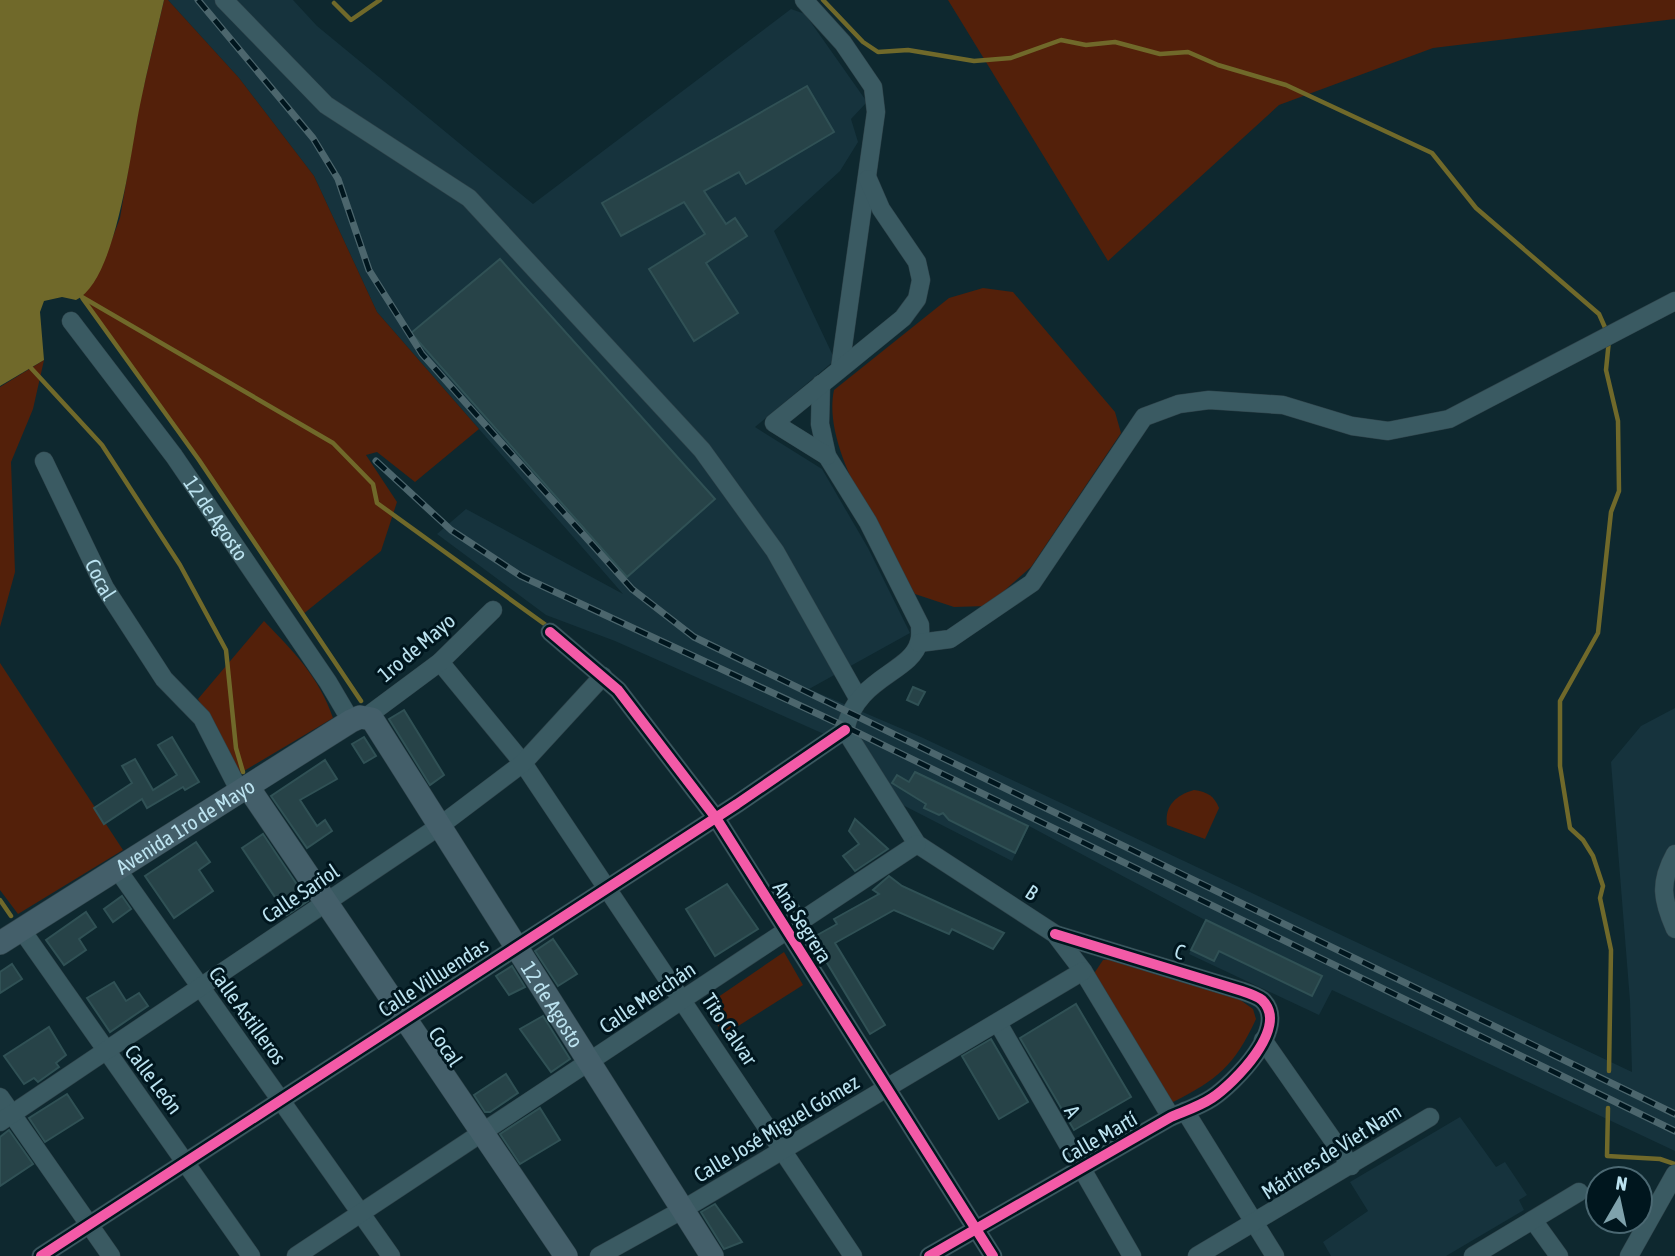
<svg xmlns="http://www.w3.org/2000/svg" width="1675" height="1256" font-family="'Asap Condensed',sans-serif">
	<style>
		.built { fill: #16333d }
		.green { fill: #53200a }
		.water { fill: #70692a }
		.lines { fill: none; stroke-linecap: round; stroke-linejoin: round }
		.stream { stroke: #70692a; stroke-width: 4.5 }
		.building { fill: #274348; stroke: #305155; stroke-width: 2 }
		.minor-casing { stroke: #2f434a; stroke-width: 19 }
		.major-casing { stroke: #2f434a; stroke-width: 24 }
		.minor { stroke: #3a5a62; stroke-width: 18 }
		.major { stroke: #445f6a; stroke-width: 23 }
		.rail-casing { stroke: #4c666d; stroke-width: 7 }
		.rail { stroke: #00161e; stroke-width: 4.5; stroke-dasharray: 13; stroke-linecap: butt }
		.cycleway-casing { stroke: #00161e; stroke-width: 15 }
		.cycleway { stroke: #f35aa7; stroke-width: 10 }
		.labels { text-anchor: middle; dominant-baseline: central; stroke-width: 6; stroke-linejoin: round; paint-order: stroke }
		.street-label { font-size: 21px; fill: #bce3f0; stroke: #00161e }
	</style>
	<rect width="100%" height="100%" fill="#0e282f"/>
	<g class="built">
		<path d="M168,0H293L317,26L533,204L791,9L805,14L867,102L851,119L858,142L840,171L774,231L835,360L755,427L822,469L868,548L910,633L809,689L921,737L1632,1072L1630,1001L1611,762L1641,726L1675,708V1151L1332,990L1319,1015L1189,954L1205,920L1029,826L1012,861L893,800L860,750L615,641L546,615L437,534L466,509L623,594L377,312L314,176L239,78Z"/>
		<path d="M1460,1117L1496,1167L1505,1162L1527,1195L1519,1200L1524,1210L1446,1256H1331L1323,1242L1368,1211L1350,1182Z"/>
	</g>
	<g class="green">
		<path d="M164,0H168L239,78L314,176L377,312L479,429L415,482L377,452L366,455L397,502L381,551L302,615L199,460L82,297L104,260L120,218L139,106Z"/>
		<path d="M948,0H1675V19L1433,48L1279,105L1108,261Z"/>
		<path d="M983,288L1013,292L1115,412L1121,433L1031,567L987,606L954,607L915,594C886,540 821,450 834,390L949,298Z"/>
		<path d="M44,360L33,409L11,462L15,572L0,627V387Z"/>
		<path d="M264,621C294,652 319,677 333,718L239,774L198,699Z"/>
		<path d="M0,663L123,850L18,914L0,890Z"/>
		<path d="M1194,790C1208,792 1214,796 1219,808L1205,839L1167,825C1164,805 1177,795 1194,790Z"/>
		<path d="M784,952L803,985L724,1035L705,1006Z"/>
		<path d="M1113,959L1236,997L1253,1009L1256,1019C1235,1065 1217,1080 1173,1102L1166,1100L1093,975L1103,960Z"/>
	</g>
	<path class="water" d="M0,0H164C156,35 147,70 140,105C131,148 117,280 76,300L62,297L44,301L40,312L44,360L0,386Z"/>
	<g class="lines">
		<g class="stream">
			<path d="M823,0L863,42L878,52L908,50L974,61L1011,58L1061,40L1086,45L1115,42L1160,54L1188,52L1218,65L1286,85L1432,153L1476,208L1599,314L1607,332"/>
			<path d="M334,3L351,20L380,0"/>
			<path d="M82,297L333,443L373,484L377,503L550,628"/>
			<path d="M83,299L199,460L361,701"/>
			<path d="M1609,340L1606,370L1618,421L1619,491L1611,512L1598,633L1560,701V766L1570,828L1583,840L1593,856L1603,886L1600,898L1611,950L1609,1071"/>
			<path d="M31,368L102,445L180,565L226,650L236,748L243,772"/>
			<path d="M0,900L11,916"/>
			<path d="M1608,1108L1607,1156L1660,1159L1675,1164"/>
		</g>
	</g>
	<g class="building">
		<path d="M807,86L834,132L746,184L739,172L704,191L726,224L735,218L747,236L706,263L738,313L694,341L649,269L705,234L684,202L621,236L602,203Z"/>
		<path d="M500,259L715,499L627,577L411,333Z"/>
		<path d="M913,687L925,692L918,705L907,700Z"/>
		<path d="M404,710L444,775L430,785L389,719Z"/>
		<path d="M172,737L199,782L185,790L183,787L147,808L142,799L104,824L94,808L132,783L122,766L135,759L153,790L177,775L158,745Z"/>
		<path d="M364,737L376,756L364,763L352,744Z"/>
		<path d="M325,760L337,779L300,800L317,826L325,820L332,831L307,848L271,796Z"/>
		<path d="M915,772L1028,826L1015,853L949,820L943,813L939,815L924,808L926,804L892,783L897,775L909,782Z"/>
		<path d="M855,819L888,849L855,871L843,856L859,844L849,831Z"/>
		<path d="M263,834L308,901L287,915L242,848Z"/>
		<path d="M196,842L210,862L199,870L213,891L174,918L145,876Z"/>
		<path d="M889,876L902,886L1004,933L993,949L952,929L949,934L894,910L835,943L885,1025L870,1034L812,938L837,924L834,919L879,894L873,890Z"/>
		<path d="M727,884L758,929L715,956L686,909Z"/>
		<path d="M788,890L800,908L790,914L779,896Z"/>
		<path d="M122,896L131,909L113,922L104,909Z"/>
		<path d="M86,912L96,927L79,939L86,950L64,965L46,940Z"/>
		<path d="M1206,920L1322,976L1312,996L1219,951L1214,961L1191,950Z"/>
		<path d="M553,939L577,974L558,986L535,951Z"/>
		<path d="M12,964L22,979L0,993V972Z"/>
		<path d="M512,966L525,987L509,995L496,976Z"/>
		<path d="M114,982L126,1001L139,993L148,1006L110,1032L87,998Z"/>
		<path d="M1076,1004L1131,1097L1074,1130L1020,1038Z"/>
		<path d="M543,1016L570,1059L551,1072L520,1029Z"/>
		<path d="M49,1027L66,1055L56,1063L59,1067L38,1082L34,1078L24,1084L4,1056Z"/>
		<path d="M991,1039L1028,1102L999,1119L962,1056Z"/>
		<path d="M506,1074L518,1093L490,1112H485L474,1095Z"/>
		<path d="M67,1094L83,1118L45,1142L29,1118Z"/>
		<path d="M540,1108L560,1140L520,1164L500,1134Z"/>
		<path d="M9,1130L33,1164L0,1186V1137Z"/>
		<path d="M715,1204L742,1242L724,1249L701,1212Z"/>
	</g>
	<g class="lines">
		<defs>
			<g id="minor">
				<path d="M224,0L326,105L469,198L702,450L775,551L858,698"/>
				<path d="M804,0L843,43L873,87L876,112L840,368"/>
				<path id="s1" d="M71,321L174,456L328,682L351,721"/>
				<path d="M821,384L820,424L827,456L868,522L920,625C920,630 921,637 919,642C911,673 856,677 845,730L917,844L1055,934L1083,971L1171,1117"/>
				<path d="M827,456L774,423L903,318L917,299L921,280L917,262L881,209L868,179"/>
				<path id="s2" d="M44,461L105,588L164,679L202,718L240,792"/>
				<path d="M550,632L618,690L716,818L993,1256"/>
				<path d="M919,643L950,639L1032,583L1144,417L1179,404L1209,400L1283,405L1352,426L1388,431L1449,419L1675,301"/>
				<path d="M440,662L523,763L853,1256"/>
				<path d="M366,717L440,662L493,610"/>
				<path d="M1675,854C1659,883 1662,899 1675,929"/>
				<path d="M117,869L391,1256"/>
				<path d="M21,929L251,1256"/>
				<path d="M998,1023L1132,1256"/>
				<path d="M1263,1040L1351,1166"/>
				<path d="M0,1097L111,1256"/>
				<path d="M1185,1111L1275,1256"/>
				<path d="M0,1122L441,825L523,763L603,676"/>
				<path d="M1533,1220L1559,1256"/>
				<path d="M41,1256L737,804L845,730"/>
				<path d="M296,1256L917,844"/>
				<path d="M599,1256L682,1210L1083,971"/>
				<path d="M929,1256L1171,1117C1185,1111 1200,1106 1212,1098C1233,1084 1291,1027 1262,1000C1257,996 1248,993 1242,991L1055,934"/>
				<path d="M1197,1256L1430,1117"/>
				<path d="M1473,1256L1579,1192"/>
				<path d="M1629,1256L1675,1174"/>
			</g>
			<g id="major">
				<path d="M248,787L566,1256"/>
				<path id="s3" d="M0,943L351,721L360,717L372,719L712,1256"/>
			</g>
		</defs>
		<use href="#minor" class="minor-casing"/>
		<use href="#major" class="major-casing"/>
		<use href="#minor" class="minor"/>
		<use href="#major" class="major"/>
		<defs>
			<g id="rail">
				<path d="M198,0L313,138L338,179L369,270L422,354L632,589L694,637L1675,1114"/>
				<path d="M376,461L451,530L521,576L846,727L1675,1131"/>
			</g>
		</defs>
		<use href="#rail" class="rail-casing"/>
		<use href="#rail" class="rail"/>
		<defs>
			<g id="cycleway">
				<path d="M550,632L618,690L716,818L993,1256"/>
				<path d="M41,1256L737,804L845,730"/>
				<path d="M929,1256L1171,1117C1185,1111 1200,1106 1212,1098C1233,1084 1291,1027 1262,1000C1257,996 1248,993 1242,991L1055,934"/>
			</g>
		</defs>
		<use href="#cycleway" class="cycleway-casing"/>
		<use href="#cycleway" class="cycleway"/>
	</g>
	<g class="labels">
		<g class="street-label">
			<text stroke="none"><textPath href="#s1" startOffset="245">12 de Agosto</textPath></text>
			<text stroke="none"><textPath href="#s2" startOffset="131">Cocal</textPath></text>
			<text transform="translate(416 647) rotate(-40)">1ro de Mayo</text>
			<text stroke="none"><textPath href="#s3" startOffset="219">Avenida 1ro de Mayo</textPath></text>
			<text transform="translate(1032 892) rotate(33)">B</text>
			<text transform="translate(300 893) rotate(-34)">Calle Sariol</text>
			<text transform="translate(803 922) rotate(58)">Ana Segrera</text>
			<text transform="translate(1180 951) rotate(18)">C</text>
			<text transform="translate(433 977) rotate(-33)">Calle Villuendas</text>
			<text transform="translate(647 997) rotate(-34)">Calle Merchán</text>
			<text stroke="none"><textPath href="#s3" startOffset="775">12 de Agosto</textPath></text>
			<text transform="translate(248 1015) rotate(54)">Calle Astilleros</text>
			<text transform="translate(730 1029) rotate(56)">Tito Calvar</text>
			<text transform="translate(446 1046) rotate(56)">Cocal</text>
			<text transform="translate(154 1079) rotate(53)">Calle León</text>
			<text transform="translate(1073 1111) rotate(61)">A</text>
			<text transform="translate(776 1128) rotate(-31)">Calle José Miguel Gómez</text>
			<text transform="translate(1099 1137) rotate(-30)">Calle Martí</text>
			<text transform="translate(1331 1151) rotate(-32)">Mártires de Viet Nam</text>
		</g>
	</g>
	<g transform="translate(1619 1200) rotate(9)"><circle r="33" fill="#00161e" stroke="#4b6872" stroke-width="2"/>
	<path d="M0-5L12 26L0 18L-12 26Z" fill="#7fa2ac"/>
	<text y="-10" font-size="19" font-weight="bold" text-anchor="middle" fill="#bce3f0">N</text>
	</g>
</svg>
